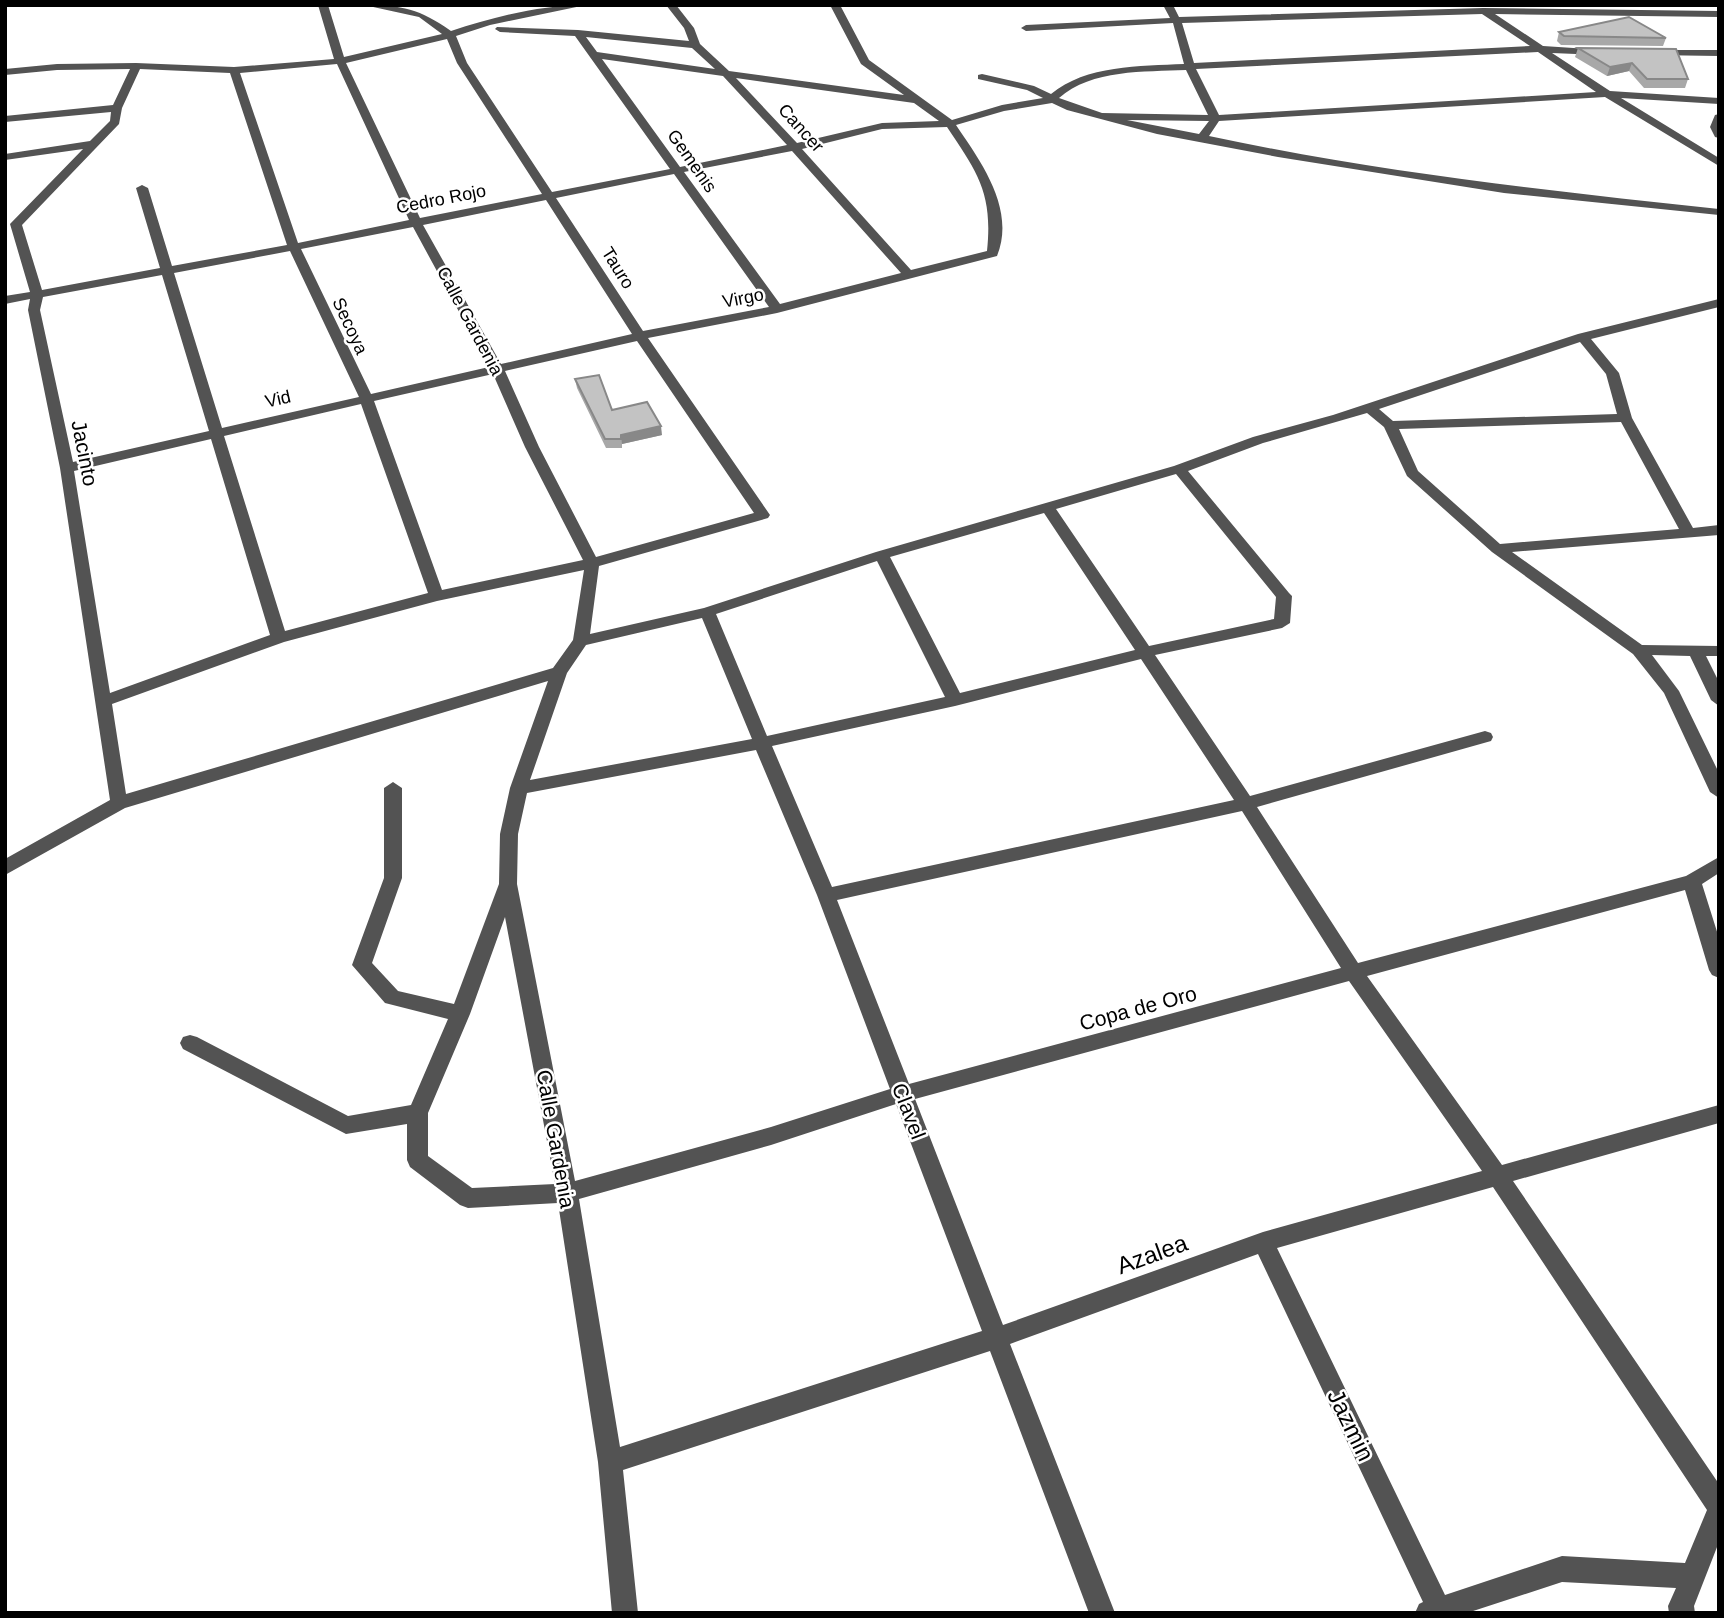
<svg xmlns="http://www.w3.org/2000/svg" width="1724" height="1618" font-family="Helvetica,sans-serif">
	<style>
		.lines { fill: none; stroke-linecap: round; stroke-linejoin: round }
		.minor { fill: #535353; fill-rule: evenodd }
		.wall { fill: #a8a8a8 }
		.shaded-wall { fill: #888 }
		.building { fill: #c3c3c3; stroke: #888; stroke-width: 2 }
		.labels { text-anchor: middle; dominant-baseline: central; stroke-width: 5; stroke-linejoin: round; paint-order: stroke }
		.far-street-label { font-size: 18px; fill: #000; stroke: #fff }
		.street-label { font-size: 21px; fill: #000; stroke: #fff }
		.near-street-label { font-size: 24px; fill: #000; stroke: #fff }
	</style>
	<rect width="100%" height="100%" fill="#fff"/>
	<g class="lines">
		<g class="minor">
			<path d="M318,5H328L344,57L442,34L419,17L364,5C402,5 420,9 451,31C494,17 540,5 586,5L490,25L456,36L467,63L552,192L670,169L575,36L500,32L495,29L497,27L578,30L689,41L684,28L666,5H676L694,28L700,44L729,71L904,95L861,64L830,5H840L869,60L952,120L1002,105L1043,98L1027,90L978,79V75L982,74L1034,86L1051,94C1086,65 1140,66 1184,64L1173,23L1026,31L1021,28L1026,25L1170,18L1163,5H1173L1179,17L1483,8L1719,11V17L1495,14L1543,46L1604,50L1605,52L1600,55L1552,53L1610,91L1719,98V104L1621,98L1719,158V166L1605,97L1219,121L1209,136C1378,172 1548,191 1719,209V215L1504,193L1278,157L1157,134L1067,110L1052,103L1004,111L956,125C981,162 1016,209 997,256L777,313L648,338L770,515L768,518L599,566L590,634L704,608L876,552L1174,466L1253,437L1333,415L1578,334L1719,299V307L1591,339L1619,373L1632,418L1693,528L1719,525V535L1512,552L1642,645L1719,646V656H1706L1719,682V706L1711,700L1690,656L1652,655L1679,691L1719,773V798L1710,792L1664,693L1633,654L1492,552L1407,476L1384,427L1367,413L1263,443L1188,471L1289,593L1292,596L1290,623L1282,628L1155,655L1250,796L1485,731L1491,733L1493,737L1491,741L1257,807L1358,963L1686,876L1719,857V873L1702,884L1719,938V978L1712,975L1709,970L1685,890L1367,976L1502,1165L1719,1105V1123L1513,1181L1719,1484V1542L1694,1606L1695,1613H1669L1668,1606L1676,1588L1562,1582L1467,1613H1415L1419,1604L1423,1602L1258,1254L1010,1344L1115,1613H1089L990,1351L623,1470L638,1613H612L598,1462L558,1203L468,1208L460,1205L410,1167L407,1160V1124L346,1134L183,1049L180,1043L183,1037L190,1035L197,1037L348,1116L411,1105L448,1019L385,1003L352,965L384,878V788L393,782L402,788V878L372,963L398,991L454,1004L499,884L500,834L510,788L548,681L125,808L5,875V859L110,800L60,468L28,310L30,299L5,304V296L30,292L10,224L83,149L5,160V154L90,141L110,121L111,112L5,122V116L113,105L130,69L57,70L5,75V69L57,64L136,63L234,67L334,59ZM1482,14L1530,46L1194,63L1182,23ZM586,37L692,48L715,69L597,52ZM447,39L457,63L542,194L420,218L346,63ZM1538,52L1596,92L1219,115L1196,69ZM602,59L723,76L787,145L680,167ZM337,64L409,220L298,243L240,73ZM140,69L230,73L287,245L172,266L148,188L142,185L136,188L160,268L42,290L22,225L119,124L122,108ZM1186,70L1208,115L1102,113L1059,98C1092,69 1144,72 1186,70ZM736,78L914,103L939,121L882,123L797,143ZM1127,120L1209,121L1199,134ZM947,127C978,173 993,194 987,251L911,270L802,149L882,129ZM792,151L901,273L780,304L684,172ZM674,174L769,307L643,331L556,198ZM546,200L632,334L501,364L423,225ZM413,227L489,367L371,394L301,249ZM290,251L359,397L222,428L174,273ZM162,275L209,431L73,462L40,310L43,297ZM637,341L754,513L596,557L539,447L505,371ZM1580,342L1606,374L1617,414L1393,421L1379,409ZM493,374L525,447L583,560L442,590L374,401ZM361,404L428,593L285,631L224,436ZM1621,422L1679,529L1500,544L1418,471L1399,429ZM211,439L270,635L110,693L74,471ZM1176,474L1276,597L1274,619L1149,646L1056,509ZM1044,513L1135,650L960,693L890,557ZM877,561L945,697L767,736L716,614ZM584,570L573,640L553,668L126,794L112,704L284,642L437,601ZM702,618L752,739L530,780L567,673L586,645ZM1141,659L1234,800L832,887L772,746L955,706ZM756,750L817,895L890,1089L771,1127L575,1181L517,884L518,834L527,793ZM1242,811L1341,968L909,1084L837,900ZM505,917L555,1184L472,1188L428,1156V1113L470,1014ZM1349,981L1482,1171L1263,1232L1003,1325L915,1099ZM896,1104L982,1331L620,1447L579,1199L771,1145ZM1493,1187L1707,1510L1685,1563L1562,1556L1445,1595L1277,1248Z"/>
			<path d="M1656,50H1719V56L1652,55V51Z"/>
			<path d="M1719,114V138L1715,137L1710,127L1715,115Z"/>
		</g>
	</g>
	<g class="wall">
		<path d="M1515,5H1574L1573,6Z"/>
		<path d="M1559,32L1666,38L1663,46L1561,45L1557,41Z"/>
		<path d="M1578,48L1676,49L1688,79L1685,88H1644L1629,71L1607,76L1575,57Z"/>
		<path d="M575,379L612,410L662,435L622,444V448H606L577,388Z"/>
	</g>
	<g class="shaded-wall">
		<path d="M1632,63L1629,71L1607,76L1610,67Z"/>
		<path d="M661,426L662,435L622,444L621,435Z"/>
	</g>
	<g class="building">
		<path d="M1629,17L1666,38L1564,36L1559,32Z"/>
		<path d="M1578,48L1676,49L1688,79H1647L1632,63L1610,67Z"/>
		<path d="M599,375L612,410L647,402L661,426L621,435V439H605L575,379Z"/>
	</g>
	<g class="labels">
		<g class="far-street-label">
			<text transform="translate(801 128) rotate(48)">Cancer</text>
			<text transform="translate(692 161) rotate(55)">Gemenis</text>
			<text transform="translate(441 199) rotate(-11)">Cedro Rojo</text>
			<text transform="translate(618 268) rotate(58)">Tauro</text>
			<text transform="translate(743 298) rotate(-11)">Virgo</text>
			<text transform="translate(470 321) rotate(62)">Calle Gardenia</text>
			<text transform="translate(350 326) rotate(65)">Secoya</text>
			<text transform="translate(278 399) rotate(-13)">Vid</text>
		</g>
		<g class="street-label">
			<text transform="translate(85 453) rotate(79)">Jacinto</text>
			<text transform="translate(1138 1008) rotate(-15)">Copa de Oro</text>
			<text transform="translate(909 1111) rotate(69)">Clavel</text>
			<text transform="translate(556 1139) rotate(80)">Calle Gardenia</text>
		</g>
		<g class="near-street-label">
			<text transform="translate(1152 1254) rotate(-20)">Azalea</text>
			<text transform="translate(1351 1425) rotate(64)">Jazmin</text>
		</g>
	</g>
	<rect width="1724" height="1618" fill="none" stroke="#000000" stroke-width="14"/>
</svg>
